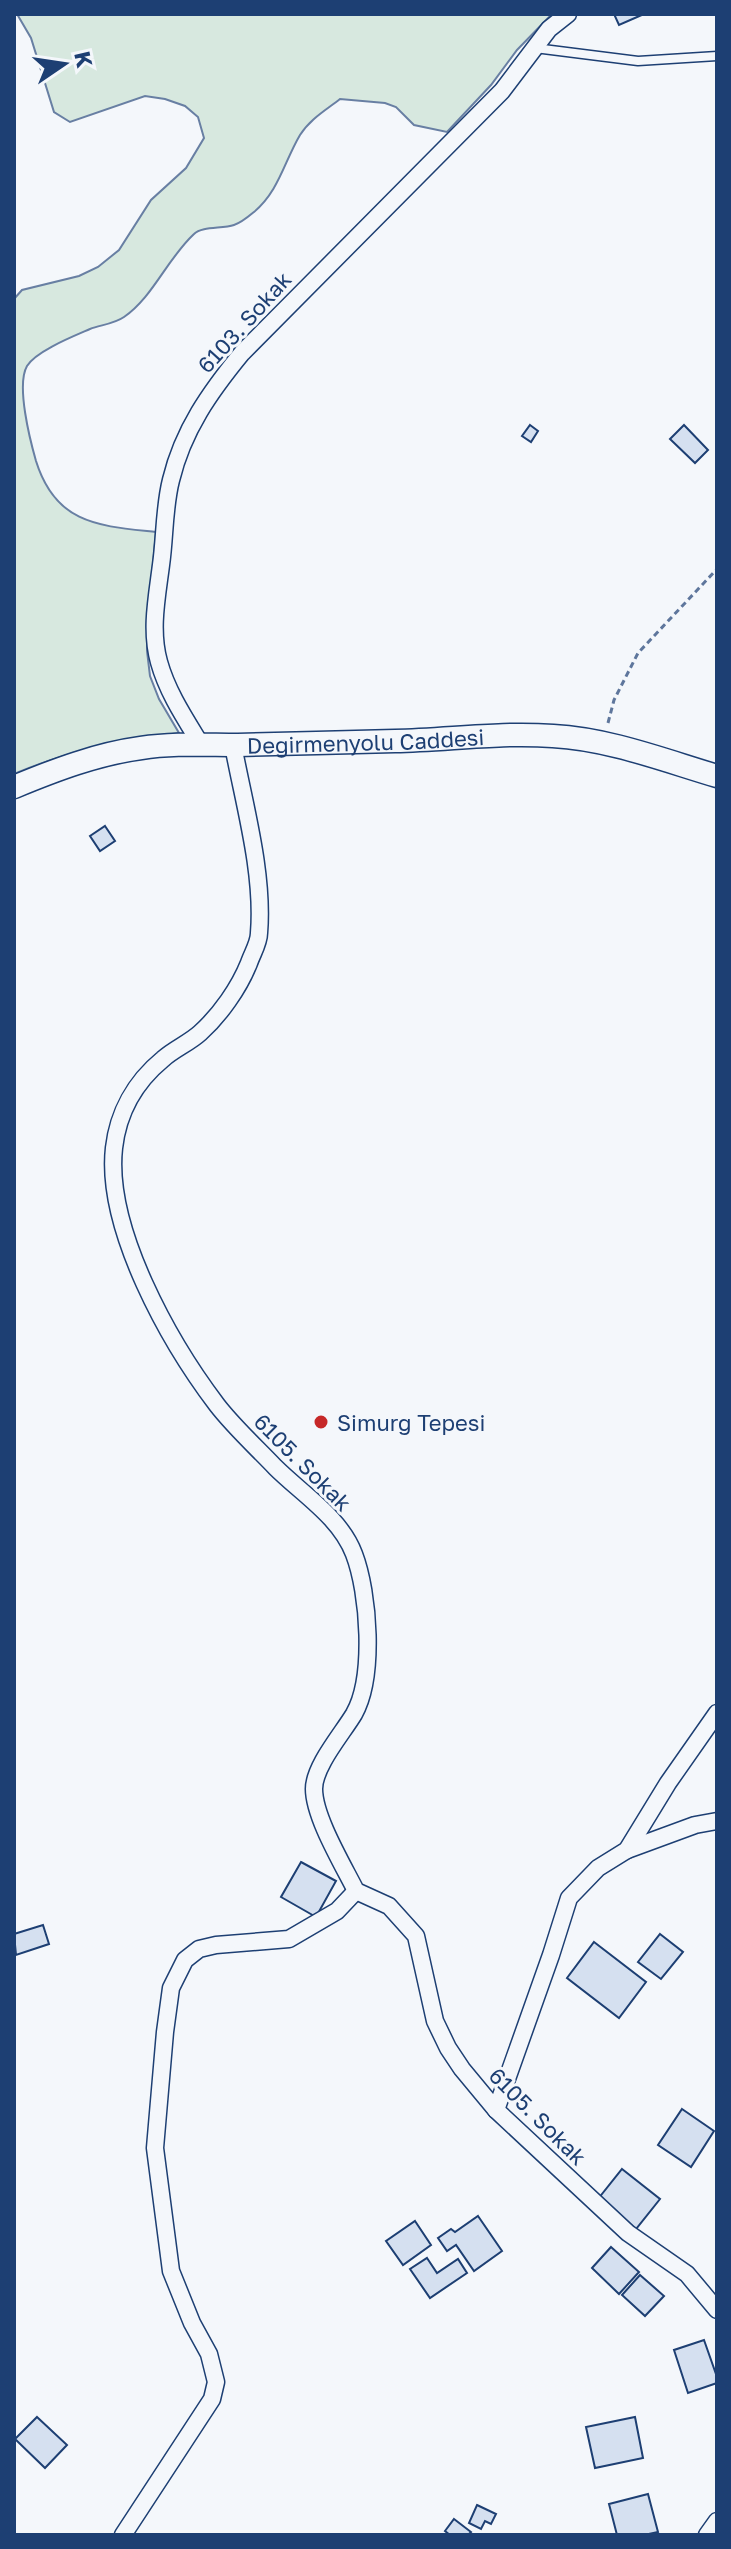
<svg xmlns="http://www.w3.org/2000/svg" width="731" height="2549" font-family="'Golos Text',sans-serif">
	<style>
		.green { fill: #d7e8df; stroke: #687fa3; stroke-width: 2 }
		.building { fill: #d5e0f0; stroke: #1d3f73; stroke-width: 2 }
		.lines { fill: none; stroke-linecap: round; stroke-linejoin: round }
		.lane-casing { stroke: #1d3f73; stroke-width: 11 }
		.street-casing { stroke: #1d3f73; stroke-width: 19 }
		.secondary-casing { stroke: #1d3f73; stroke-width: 25 }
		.path { stroke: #5e769c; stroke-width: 3; stroke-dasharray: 6 4; stroke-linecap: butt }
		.lane { stroke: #f4f7fb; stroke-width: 8 }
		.street { stroke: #f4f7fb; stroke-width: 16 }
		.secondary { stroke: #f4f7fb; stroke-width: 22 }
		.poi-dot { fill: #c62828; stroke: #f4f7fb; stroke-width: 3 }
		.labels { text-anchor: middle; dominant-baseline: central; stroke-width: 6; stroke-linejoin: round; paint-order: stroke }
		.street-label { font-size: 22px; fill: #1d3f73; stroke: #f4f7fb }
		.poi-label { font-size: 22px; fill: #1d3f73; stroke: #f4f7fb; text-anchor: start }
	</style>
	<rect width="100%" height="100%" fill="#f4f7fb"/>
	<path class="green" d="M17,14H552L517,50L491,85L447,132L414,125L396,107L385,103L340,99C326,110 310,119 300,135C284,162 279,191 254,212C248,217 241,223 234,225C222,229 202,226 194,234C167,259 153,297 124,317C114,324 100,325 90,329C74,336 36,351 27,366C16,385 30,440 36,461C56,525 100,526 156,532L147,629V651L150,676L159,699L179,733C118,741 71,750 14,774V299L22,290L79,276L98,267L119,250L151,200L186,168L204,138L198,117L185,106L165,99L145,96L70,122L54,112L31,38Z"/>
	<g class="building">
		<path d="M614,14H644L619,25Z"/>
		<path d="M530,425L538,431L531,442L522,436Z"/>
		<path d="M684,425L708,450L695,463L670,439Z"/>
		<path d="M105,826L115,841L100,851L90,836Z"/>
		<path d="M301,1862L336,1881L316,1917L281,1897Z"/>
		<path d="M43,1925L49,1944L16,1955L14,1934Z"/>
		<path d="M660,1934L683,1952L661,1979L638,1962Z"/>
		<path d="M594,1942L646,1982L619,2018L567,1978Z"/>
		<path d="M682,2109L714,2131L691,2167L658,2145Z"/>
		<path d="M622,2169L660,2199L636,2229L598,2199Z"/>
		<path d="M478,2216L502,2251L474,2271L456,2245L447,2251L438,2238L451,2229L455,2232Z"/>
		<path d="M415,2221L431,2245L403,2265L386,2241Z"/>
		<path d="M611,2247L639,2272L619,2294L592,2268Z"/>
		<path d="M427,2258L437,2273L458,2259L467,2273L430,2298L410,2269Z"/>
		<path d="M640,2275L664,2296L645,2316L622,2295Z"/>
		<path d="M704,2340L717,2377V2383L688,2393L674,2350Z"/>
		<path d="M37,2417L67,2445L45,2468L15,2439Z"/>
		<path d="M635,2417L643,2458L595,2468L586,2427Z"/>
		<path d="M648,2494L658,2532L644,2535H617L609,2504Z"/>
		<path d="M477,2505L496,2514L491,2524L485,2521L481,2529L469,2523Z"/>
		<path d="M454,2519L471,2532L468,2535H450L445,2531Z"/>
	</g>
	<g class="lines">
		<defs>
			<path id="lane" d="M535,48L638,61L717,56"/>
			<g id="street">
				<path d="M200,743C184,717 167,691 159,662C150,630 157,597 161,565C165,537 164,507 171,480C183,430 210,392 242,353L502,91L549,29L568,14"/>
				<path d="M233,745C244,804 264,873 259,933C259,943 252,954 249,963C239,988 220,1015 200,1033C189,1043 174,1049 163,1059C135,1082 118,1113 114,1148C105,1229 170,1343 217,1405C234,1427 256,1447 275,1467C302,1494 340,1517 354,1554C369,1593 375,1677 354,1714C342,1734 314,1766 314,1789C314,1817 343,1865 356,1891L389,1906L416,1936L435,2021L448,2048L462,2069L496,2110L628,2233L687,2274L717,2310"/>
				<path d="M627,1850L695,1825L717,1821"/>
				<path d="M496,2110L551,1955L569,1898L598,1868L627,1850L668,1783L717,1713"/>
				<path d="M123,2535L212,2399L216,2382L209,2354L192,2323L171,2271L155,2148L165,2032L171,1988L185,1960L199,1949L216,1945L289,1939L337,1911L356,1891"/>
				<path d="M707,2535L717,2521"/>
			</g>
			<g id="secondary">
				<path id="s1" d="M14,787C55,770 97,754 141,748C173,743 205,745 238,745C290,744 343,742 395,741C448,740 500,732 553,736C609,739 663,760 717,776"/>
			</g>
		</defs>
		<use href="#lane" class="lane-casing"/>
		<use href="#street" class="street-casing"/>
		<use href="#secondary" class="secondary-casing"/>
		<path class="path" d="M608,723L614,700L638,653L717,569"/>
		<use href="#lane" class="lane"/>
		<use href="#street" class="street"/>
		<use href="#secondary" class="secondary"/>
	</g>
	<circle class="poi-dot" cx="321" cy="1422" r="8"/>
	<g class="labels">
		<g class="street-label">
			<text transform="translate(244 322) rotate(-48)">6103. Sokak</text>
			<text stroke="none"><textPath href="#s1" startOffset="358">Değirmenyolu Caddesi</textPath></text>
			<text transform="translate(303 1462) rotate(45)">6105. Sokak</text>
			<text transform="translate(538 2116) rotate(45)">6105. Sokak</text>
		</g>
		<g class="poi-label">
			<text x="337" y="1422">Simurg Tepesi</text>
		</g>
	</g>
	<rect width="731" height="2549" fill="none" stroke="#1d3f73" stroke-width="32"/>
	<g transform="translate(64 64) rotate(77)" stroke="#f4f7fb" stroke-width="6" paint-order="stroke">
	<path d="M0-6L14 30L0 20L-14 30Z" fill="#1d3f73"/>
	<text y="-12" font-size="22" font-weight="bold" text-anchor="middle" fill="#1d3f73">K</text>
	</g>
</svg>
